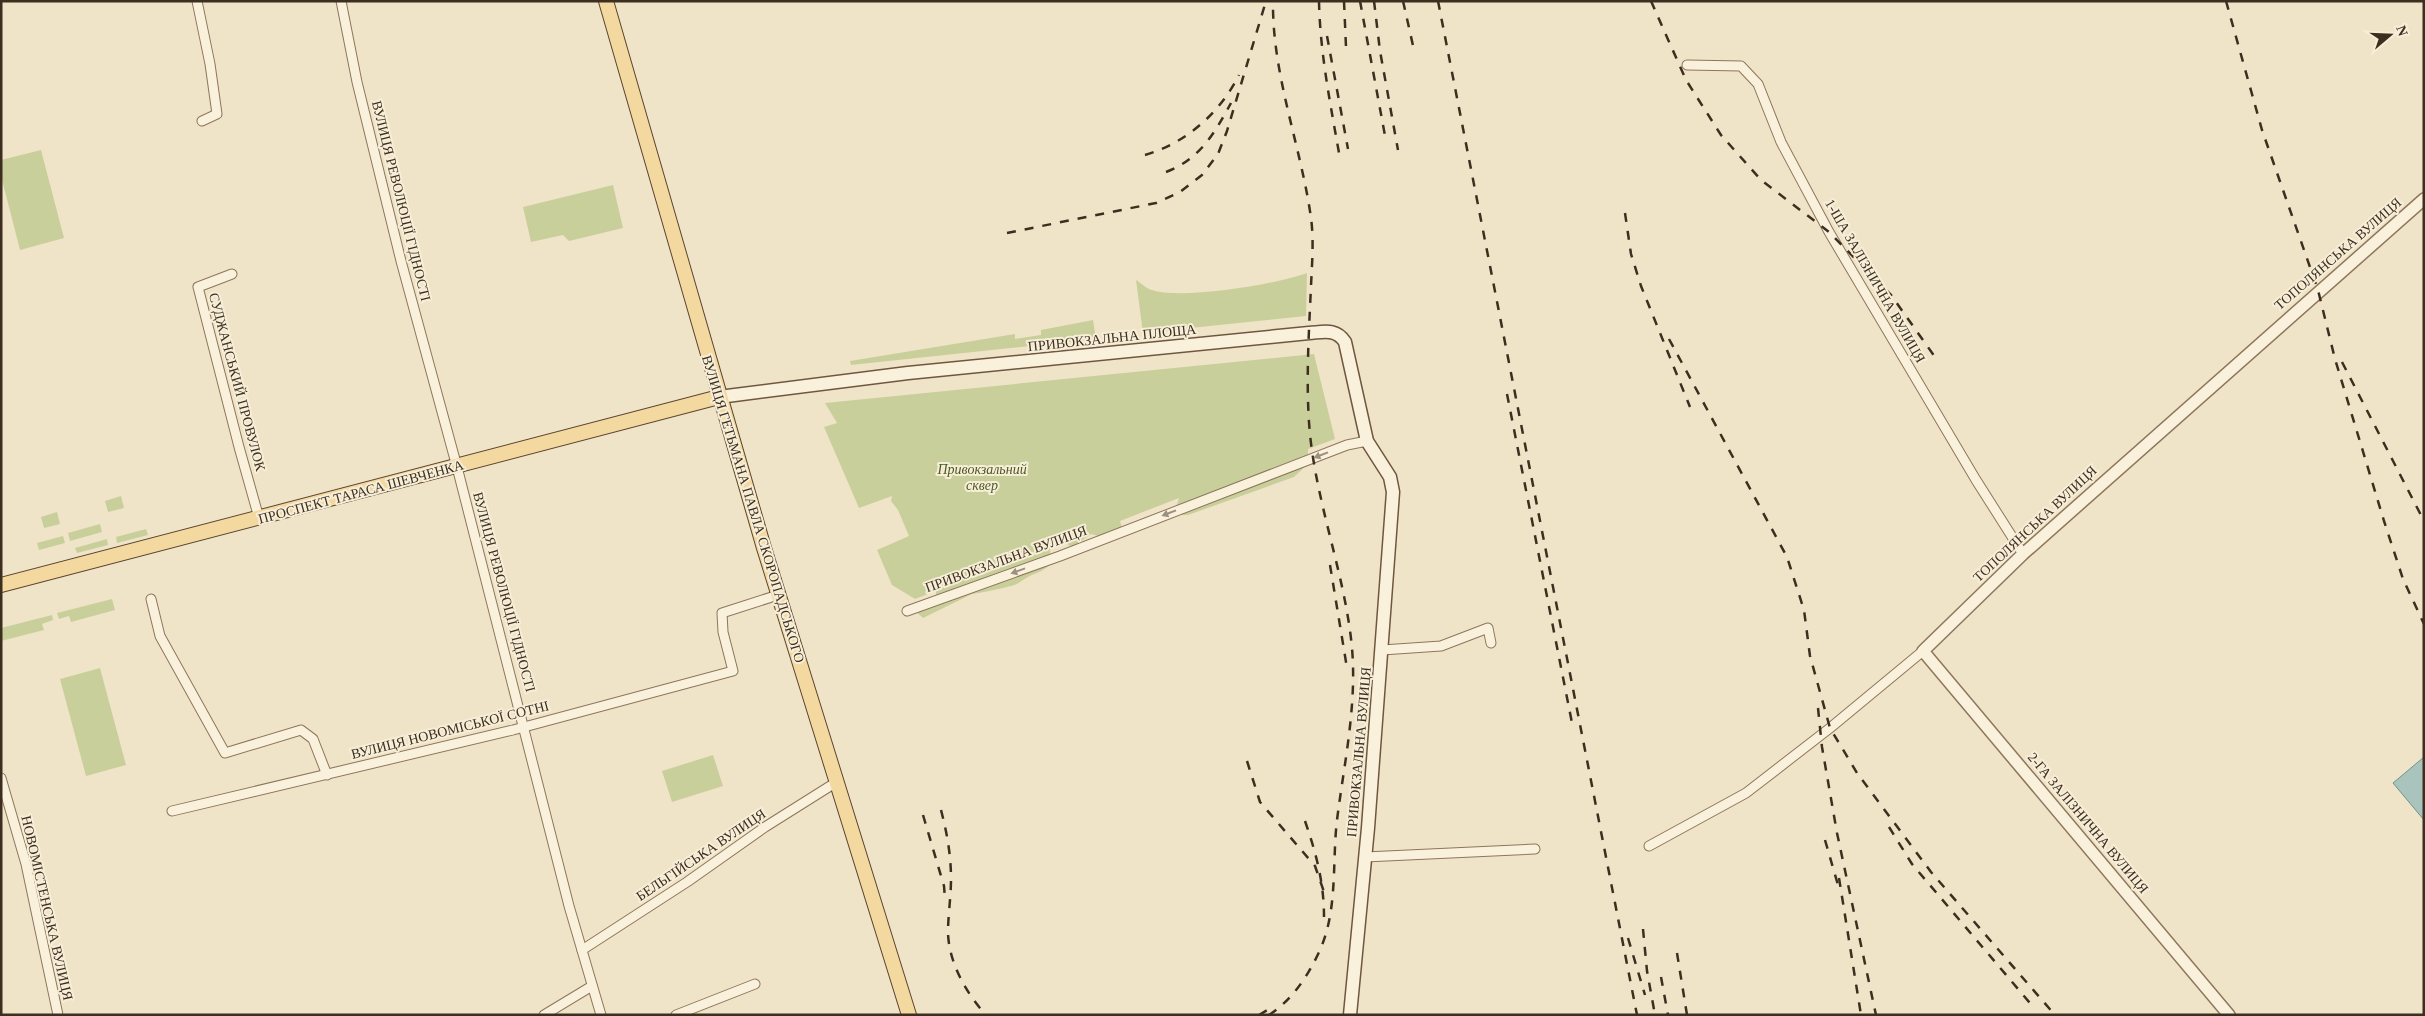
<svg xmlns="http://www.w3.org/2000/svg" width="2425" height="1016" font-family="'Times New Roman',serif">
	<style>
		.green { fill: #c9cf9b }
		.water { fill: #a9c4bc; stroke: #6f938a }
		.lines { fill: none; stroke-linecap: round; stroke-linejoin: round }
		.minor-casing { stroke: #8d765c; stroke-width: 11 }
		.tertiary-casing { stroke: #8d765c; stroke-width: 14 }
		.secondary-casing { stroke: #6f573f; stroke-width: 15 }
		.primary-casing { stroke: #5b4430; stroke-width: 16 }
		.minor { stroke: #faf1dc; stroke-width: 9 }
		.tertiary { stroke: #faf1dc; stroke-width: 11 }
		.secondary { stroke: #faf1dc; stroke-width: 12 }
		.primary { stroke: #f3d9a0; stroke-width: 14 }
		.rail { stroke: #3d2e20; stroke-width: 2.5; stroke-dasharray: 9 9; stroke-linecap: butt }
		.oneway { fill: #9c907e }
		.labels { text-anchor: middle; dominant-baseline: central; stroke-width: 4; stroke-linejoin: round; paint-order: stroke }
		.street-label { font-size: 14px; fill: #3d2e20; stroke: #f7eed8 }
		.park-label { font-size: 14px; font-style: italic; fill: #4d5a26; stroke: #f7eed8 }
	</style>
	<rect width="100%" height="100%" fill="#f0e4c8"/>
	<g class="green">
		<path d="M41,150L64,238L20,250L1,176V160Z"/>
		<path d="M613,185L623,228L569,241L563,235L531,242L523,207Z"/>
		<path d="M1307,273L1306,316L1143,333L1136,280C1141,283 1147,289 1152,290C1181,300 1278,284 1307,273Z"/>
		<path d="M1093,320L1096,339L851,365L850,361L1015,334V339L1041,335V330Z"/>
		<path d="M1314,354L1335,439L1308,449C1308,466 1306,466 1294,477L1188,515H1178L1175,510L1179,498L1120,521L1122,528L1102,537L1091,534L1073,547L1068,545V541L1050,548L1051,563C1044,572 1037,572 1028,577C1023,579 1019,584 1014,585C1010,587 975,594 972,594L923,618L915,611C919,600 926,599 936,596V591L915,599L892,585L877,550L909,536L898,510L891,501L892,496L859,508L824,427L837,423L825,403Z"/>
		<path d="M121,496L124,508L108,512L105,501Z"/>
		<path d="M57,512L60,524L44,528L41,517Z"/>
		<path d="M100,524L102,532L70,541L68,533Z"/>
		<path d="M146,529L148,535L117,543L116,537Z"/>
		<path d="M63,536L65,543L39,550L37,543Z"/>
		<path d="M107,539L108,545L77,553L75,548Z"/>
		<path d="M112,599L115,610L71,622L69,616L59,619L57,613Z"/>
		<path d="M52,615L53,620L42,624L44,630L1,641V628Z"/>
		<path d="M100,668L126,765L86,776L60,679Z"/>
		<path d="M713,755L723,786L672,802L662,771Z"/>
	</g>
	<path class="water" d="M2424,757V820L2393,783Z"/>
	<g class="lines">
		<defs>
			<g id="minor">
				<path d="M197,1L210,64L217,114L202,121"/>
				<path d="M341,1L357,82L401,261L457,467L569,906L601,1015"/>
				<path d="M1687,65L1741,66L1758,84L1781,142L1829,232L1976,480L2023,554"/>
				<path d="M232,274L198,287L239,447L259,518"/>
				<path d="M151,599L160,636L225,753L301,730L313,739L327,775"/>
				<path d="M907,611L1060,556L1347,445L1367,441"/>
				<path d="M1382,650L1441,646L1488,628L1491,643"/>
				<path d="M1,778L26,864L58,1015"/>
				<path d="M172,811L513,730L733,671L723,632L722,613L778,595"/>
				<path d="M1649,846L1746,793L1830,728L1923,651"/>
				<path d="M1365,857L1535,849"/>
				<path d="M582,950L687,882L765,827L835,783"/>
				<path d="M544,1015L592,986"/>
				<path d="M676,1015L755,984"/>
			</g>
			<path id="tertiary" d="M2229,1015L1923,651L2023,554L2424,199"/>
			<path id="secondary" d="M719,397L908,373L1309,333C1324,332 1336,328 1345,342L1367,441L1390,477L1393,492L1368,828L1350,1015"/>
			<g id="primary">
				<path d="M606,1L764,548L909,1015"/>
				<path d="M1,585L719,397"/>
			</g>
		</defs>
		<use href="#minor" class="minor-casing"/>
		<use href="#tertiary" class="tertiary-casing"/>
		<use href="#secondary" class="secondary-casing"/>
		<use href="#primary" class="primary-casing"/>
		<use href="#minor" class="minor"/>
		<use href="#tertiary" class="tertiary"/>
		<use href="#secondary" class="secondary"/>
		<use href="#primary" class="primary"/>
		<g class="rail">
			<path d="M1319,1C1320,52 1330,102 1339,153"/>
			<path d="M1344,1L1346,47"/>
			<path d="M1360,1L1386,141"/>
			<path d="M1374,1L1380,51L1398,150"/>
			<path d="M1403,1L1414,50"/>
			<path d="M1438,1L1637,1015"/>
			<path d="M1651,1L1686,80L1721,135L1761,180L1829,232L1891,295L1935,357"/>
			<path d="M2226,1L2262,130L2318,290L2335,359L2384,521L2403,579L2424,624"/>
			<path d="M1327,36L1348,149"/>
			<path d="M1145,155C1186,143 1220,113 1239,75"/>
			<path d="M1166,172C1200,159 1214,134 1231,103"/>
			<path d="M1625,213L1631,254L1641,286L1690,407"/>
			<path d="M1007,233L1156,203L1180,192L1202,175L1218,154L1227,131L1266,1"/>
			<path d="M1669,339L1787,557L1804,610L1810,656L1830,728L1857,773L1931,872L2055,1015"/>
			<path d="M2342,362L2424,521"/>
			<path d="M1507,394L1573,728"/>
			<path d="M1330,565L1347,668"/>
			<path d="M1818,708L1822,747L1837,833L1876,1015"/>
			<path d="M1247,761L1260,802L1315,866L1324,892"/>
			<path d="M941,810C947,833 951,855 951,879C951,897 948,915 948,933C949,963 966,993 986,1015"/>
			<path d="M923,815L944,886L945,899"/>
			<path d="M1305,821C1316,853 1324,882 1324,917"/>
			<path d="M1889,827L1912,864L2035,1009"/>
			<path d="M1825,840L1838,885"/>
			<path d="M1839,878L1861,1015"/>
			<path d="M1643,929L1647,971L1655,1015"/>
			<path d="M1628,938L1645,995"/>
			<path d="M1677,953L1687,1015"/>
			<path d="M1661,977L1668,1015"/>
			<path d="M1259,1015L1274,1006"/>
			<path d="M1269,1015C1293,999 1308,976 1320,950C1338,909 1332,863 1337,820C1344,764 1357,706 1352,648C1345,572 1314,499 1309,422C1306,377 1309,331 1311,286C1312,264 1314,240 1311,218C1301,146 1272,75 1273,1"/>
		</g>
	</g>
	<defs><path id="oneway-solid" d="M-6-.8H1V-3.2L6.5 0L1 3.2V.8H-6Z" transform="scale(1.25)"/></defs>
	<g class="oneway">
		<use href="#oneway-solid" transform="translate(1321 455) rotate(159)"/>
		<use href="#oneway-solid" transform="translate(1169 513) rotate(159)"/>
		<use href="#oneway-solid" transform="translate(1018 571) rotate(160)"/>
	</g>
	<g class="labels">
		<g class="street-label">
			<text transform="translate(401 201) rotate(76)">ВУЛИЦЯ РЕВОЛЮЦІЇ ГІДНОСТІ</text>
			<text transform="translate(2338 254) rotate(-41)">ТОПОЛЯНСЬКА ВУЛИЦЯ</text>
			<text transform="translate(1875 281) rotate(60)">1-ША ЗАЛІЗНИЧНА ВУЛИЦЯ</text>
			<text transform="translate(1112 338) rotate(-6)">ПРИВОКЗАЛЬНА ПЛОЩА</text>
			<text transform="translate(237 382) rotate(75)">СУДЖАНСЬКИЙ ПРОВУЛОК</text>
			<text transform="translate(361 492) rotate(-15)">ПРОСПЕКТ ТАРАСА ШЕВЧЕНКА</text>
			<text transform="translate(753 509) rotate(73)">ВУЛИЦЯ ГЕТЬМАНА ПАВЛА СКОРОПАДСЬКОГО</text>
			<text transform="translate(2035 524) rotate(-43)">ТОПОЛЯНСЬКА ВУЛИЦЯ</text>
			<text transform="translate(1006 559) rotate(-20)">ПРИВОКЗАЛЬНА ВУЛИЦЯ</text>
			<text transform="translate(504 592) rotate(75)">ВУЛИЦЯ РЕВОЛЮЦІЇ ГІДНОСТІ</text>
			<text transform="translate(450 730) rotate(-14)">ВУЛИЦЯ НОВОМІСЬКОЇ СОТНІ</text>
			<text transform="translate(1359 752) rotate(-85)">ПРИВОКЗАЛЬНА ВУЛИЦЯ</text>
			<text transform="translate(2088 823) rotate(50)">2-ГА ЗАЛІЗНИЧНА ВУЛИЦЯ</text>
			<text transform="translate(701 855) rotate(-34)">БЕЛЬГІЙСЬКА ВУЛИЦЯ</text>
			<text transform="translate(47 908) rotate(77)">НОВОМІСТЕНСЬКА ВУЛИЦЯ</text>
		</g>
		<g class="park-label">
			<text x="982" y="469">Привокзальний<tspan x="982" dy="16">сквер</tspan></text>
		</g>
	</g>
	<rect width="2425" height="1016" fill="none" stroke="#3d2e20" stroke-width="5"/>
	<g transform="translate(2390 35) rotate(71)" stroke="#f7eed8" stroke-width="4" paint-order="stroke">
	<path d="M0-4L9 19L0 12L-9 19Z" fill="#3d2e20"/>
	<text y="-8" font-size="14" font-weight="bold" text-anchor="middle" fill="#3d2e20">N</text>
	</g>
</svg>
